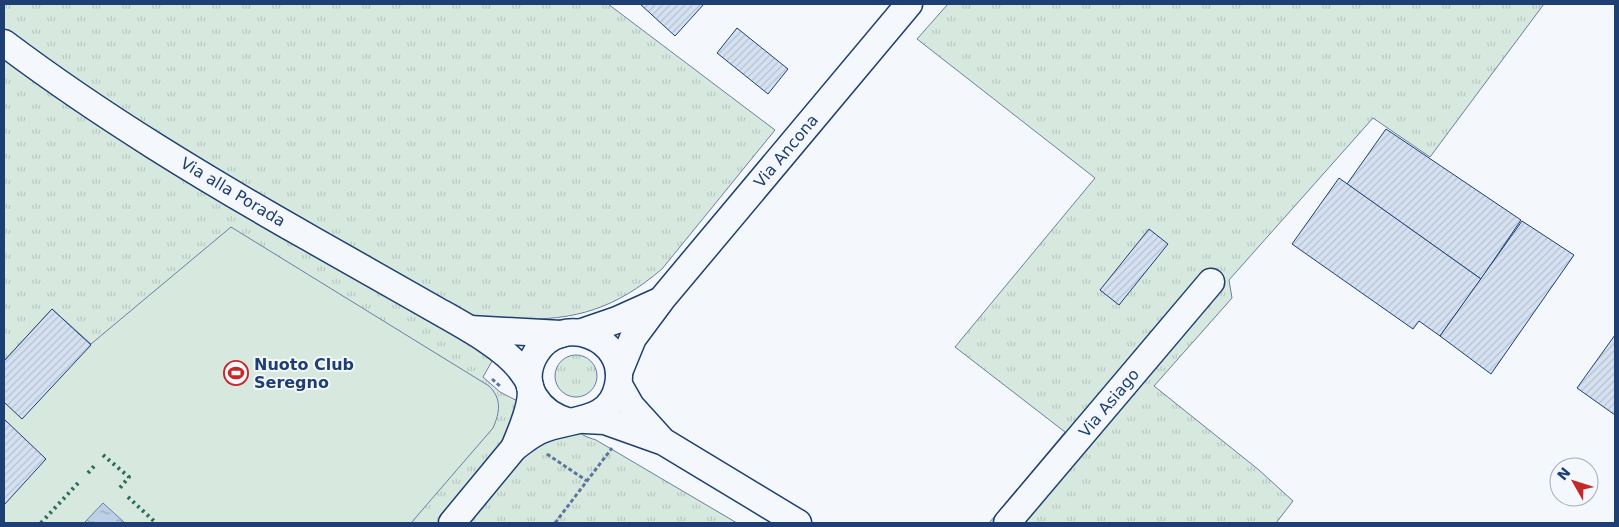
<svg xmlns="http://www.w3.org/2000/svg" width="1619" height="527" font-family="'DejaVu Sans',sans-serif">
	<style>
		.grass { fill: url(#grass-tufts); stroke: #687fa3 }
		.pitch { fill: #d7e8df; stroke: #687fa3 }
		.water { fill: url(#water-ripples); stroke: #687fa3 }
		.building { fill: url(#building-hatch); stroke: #1d3f73 }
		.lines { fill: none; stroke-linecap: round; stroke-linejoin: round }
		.minor-casing { stroke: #1d3f73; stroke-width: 29 }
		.path { stroke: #5e769c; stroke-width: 3; stroke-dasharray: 4 2.5; stroke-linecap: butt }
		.minor { stroke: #f4f7fb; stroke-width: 26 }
		.hedge { stroke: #2c6c60; stroke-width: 4; stroke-dasharray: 2.5 4; stroke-linecap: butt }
		.labels { text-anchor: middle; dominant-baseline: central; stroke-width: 4; stroke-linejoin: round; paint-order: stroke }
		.street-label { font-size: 16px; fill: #1d3f73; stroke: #f4f7fb }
		.poi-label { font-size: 16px; font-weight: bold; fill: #1d3f73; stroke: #f4f7fb; text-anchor: start }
	</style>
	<defs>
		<pattern id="grass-tufts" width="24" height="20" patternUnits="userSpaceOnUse" patternTransform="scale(1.25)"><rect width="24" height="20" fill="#d7e8df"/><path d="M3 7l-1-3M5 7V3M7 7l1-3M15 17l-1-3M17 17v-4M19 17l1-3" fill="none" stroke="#b8c8c3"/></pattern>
		<pattern id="water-ripples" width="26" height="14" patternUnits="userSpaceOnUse" patternTransform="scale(1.25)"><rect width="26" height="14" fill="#bed0e5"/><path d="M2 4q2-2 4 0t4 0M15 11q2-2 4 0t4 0" fill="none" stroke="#9aaabe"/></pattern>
		<pattern id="building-hatch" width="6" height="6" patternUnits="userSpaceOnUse" patternTransform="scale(1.25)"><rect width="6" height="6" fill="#d5e0f0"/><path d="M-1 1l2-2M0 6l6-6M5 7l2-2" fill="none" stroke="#b6c1d1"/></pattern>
	</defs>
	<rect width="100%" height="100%" fill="#f4f7fb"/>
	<g class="grass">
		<path d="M4,4H608L775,130L662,269C616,308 576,321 516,319L483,377L500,392L587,437L596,440L737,523H4Z"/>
		<path d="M948,4H1544L1430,157L1373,118L1229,280L1232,298L1154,386L1259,470L1293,501L1276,523H989L1065,432L955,347L1095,178L917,39Z"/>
		<circle cx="576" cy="376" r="21"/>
	</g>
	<path class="pitch" d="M231,227L489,386C502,399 500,412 493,428L411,523H4V361L52,309L91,344Z"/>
	<path class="water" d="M103,503L125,523H84Z"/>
	<g class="building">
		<path d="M640,4H704L675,36Z"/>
		<path d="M737,28L788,69L768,94L717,53Z"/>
		<path d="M1386,129L1521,220L1481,279L1347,184Z"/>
		<path d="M1339,178L1481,279L1440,336L1419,321L1413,329L1292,244Z"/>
		<path d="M1522,221L1574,255L1491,374L1440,336Z"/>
		<path d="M1149,229L1168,244L1119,305L1100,290Z"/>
		<path d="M52,309L91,345L22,419L4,402V361Z"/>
		<path d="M1615,335V415L1577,388Z"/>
		<path d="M4,419L46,459L4,505Z"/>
	</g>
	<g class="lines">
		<defs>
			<g id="minor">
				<path d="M4,43C101,116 207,180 313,240C352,262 392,285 431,307C457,322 504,346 521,370C524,374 529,381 530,386C534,401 520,434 514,448L452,523"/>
				<path d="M470,329L561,334"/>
				<path d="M582,332L617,320L657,302"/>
				<path d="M619,372L633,338L662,299L909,4"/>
				<path d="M619,385L631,406L660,438"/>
				<path d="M585,420L605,421L664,442L798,523"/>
				<path d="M514,448C522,442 530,435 539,431C568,417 610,426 618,385C628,337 561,312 536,353C516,385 540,414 570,422"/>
				<path d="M1007,523L1211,282"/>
			</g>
		</defs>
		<use href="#minor" class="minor-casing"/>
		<g class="path">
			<path d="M492,379L501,387"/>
			<path d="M547,454L587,481"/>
			<path d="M555,523L612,448"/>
		</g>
		<use href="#minor" class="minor"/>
		<g class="hedge">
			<path d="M103,455L129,477L119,489"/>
			<path d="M88,473L96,464"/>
			<path d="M128,497L156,523"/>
			<path d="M41,523L79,482"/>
		</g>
	</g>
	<defs>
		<symbol id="stadium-ring" viewBox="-11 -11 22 22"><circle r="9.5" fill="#f4f7fb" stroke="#c62828" stroke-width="1.5"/><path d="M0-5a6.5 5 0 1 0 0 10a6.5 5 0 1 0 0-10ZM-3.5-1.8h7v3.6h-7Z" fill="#c62828"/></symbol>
	</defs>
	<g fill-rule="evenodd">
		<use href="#stadium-ring" x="222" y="359" width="28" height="28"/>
	</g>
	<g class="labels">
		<g class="street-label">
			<text transform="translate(786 151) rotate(-50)">Via Ancona</text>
			<text transform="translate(233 192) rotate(31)">Via alla Porada</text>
			<text transform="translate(1109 403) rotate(-50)">Via Asiago</text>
		</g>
		<g class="poi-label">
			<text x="254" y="364">Nuoto Club<tspan x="254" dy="18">Seregno</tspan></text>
		</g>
	</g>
	<rect width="1619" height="527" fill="none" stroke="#1d3f73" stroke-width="10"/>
	<g transform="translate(1574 482) rotate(309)"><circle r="24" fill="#f4f7fb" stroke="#9eadc5"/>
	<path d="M0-4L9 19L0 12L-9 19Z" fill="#c62828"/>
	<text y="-8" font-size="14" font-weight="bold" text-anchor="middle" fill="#1d3f73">N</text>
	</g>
</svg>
